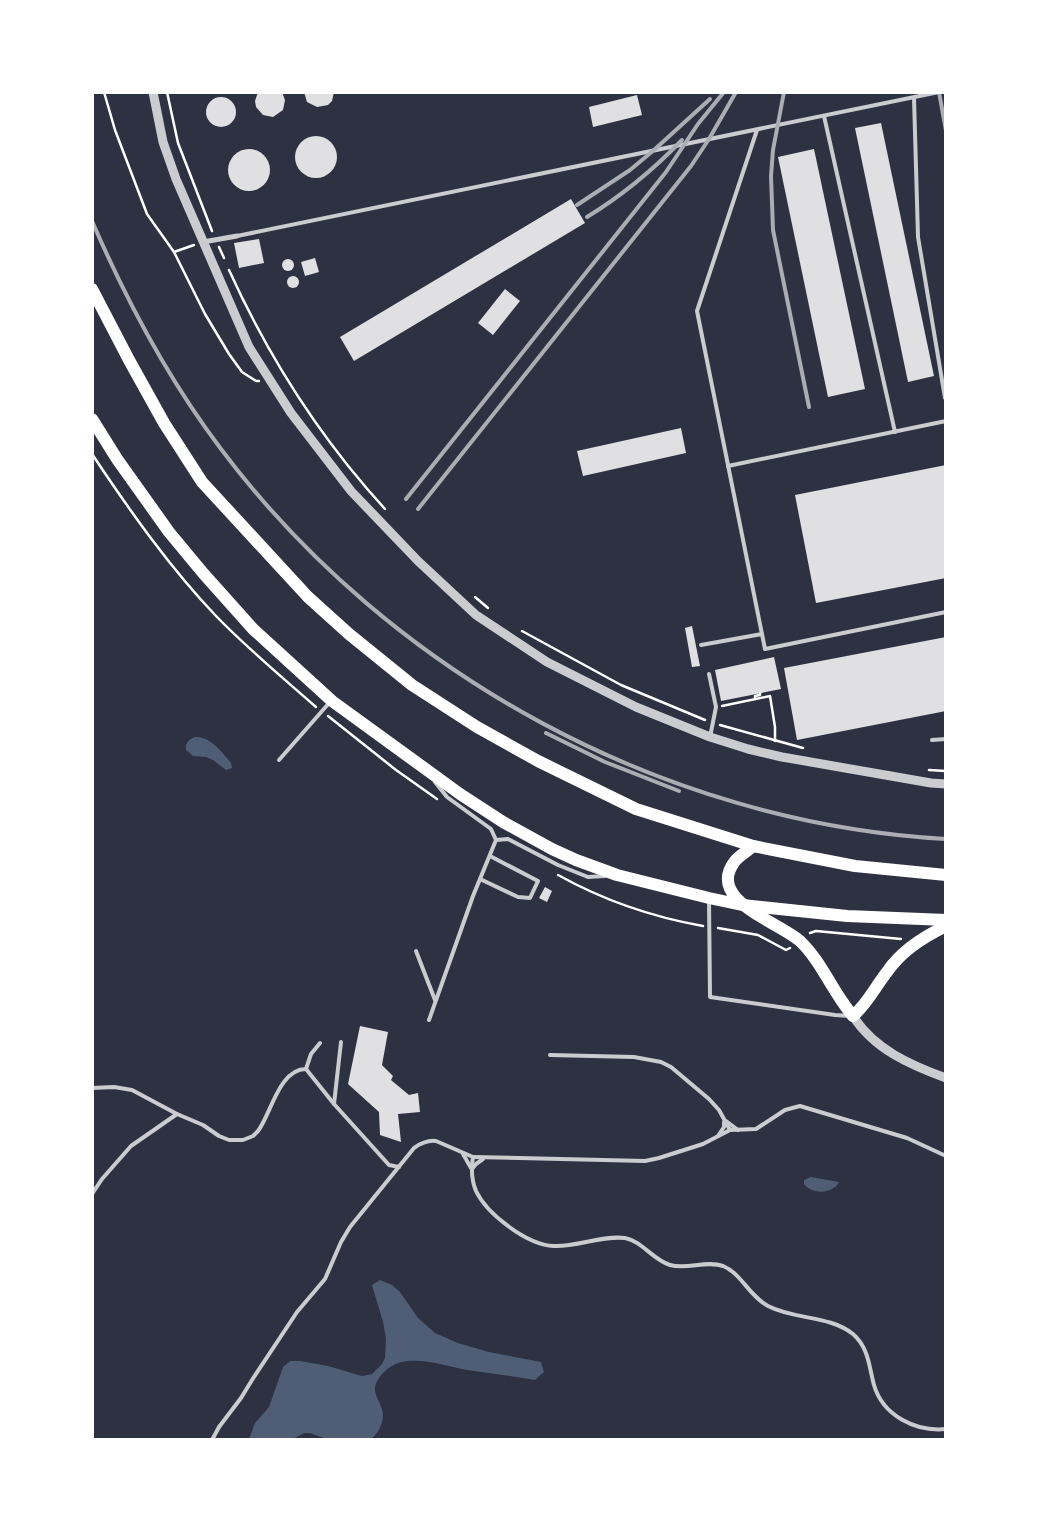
<svg xmlns="http://www.w3.org/2000/svg" width="1038" height="1532" font-family="Commissioner,sans-serif">
	<style>
		.water { fill: #4f5d75 }
		.building { fill: #e0e0e3 }
		.lines { fill: none; stroke-linecap: round; stroke-linejoin: round }
		.path { stroke: #fff; stroke-width: 2.5 }
		.service { stroke: #caccd0; stroke-width: 4 }
		.minor { stroke: #caccd0; stroke-width: 5 }
		.tertiary { stroke: #caccd0; stroke-width: 9 }
		.primary { stroke: #fff; stroke-width: 12 }
		.rail { stroke: #abadb3; stroke-width: 4 }
	</style>
	<rect width="100%" height="100%" fill="#2d3142"/>
	<g class="water">
		<path d="M195,737C210,736 222,752 231,763L232,768L226,770L213,760L206,757L193,756L186,750C185,743 189,739 195,737Z"/>
		<path d="M811,1177L839,1182C833,1194 812,1195 804,1184V1180Z"/>
		<path d="M380,1280L392,1285L400,1292L418,1318L435,1333L458,1343L489,1352L541,1362L544,1372L535,1380C514,1376 494,1374 474,1371C452,1368 423,1357 402,1362C390,1364 374,1378 375,1391C376,1397 380,1403 382,1409C385,1420 380,1432 371,1439H326L310,1433H304L293,1439H249L255,1423L269,1407L283,1367L290,1361H300L328,1366L362,1376L372,1374L382,1364L385,1358L386,1338L383,1322L372,1285Z"/>
	</g>
	<g class="building">
		<path d="M258,92H282L285,100L283,110L273,117L263,115L256,107L255,101Z"/>
		<path d="M304,92H334L332,101L328,105L317,107L307,102Z"/>
		<path d="M637,95L642,115L593,127L589,107Z"/>
		<circle cx="221" cy="112" r="15"/>
		<path d="M881,123L934,376L908,382L855,128Z"/>
		<circle cx="316" cy="157" r="21"/>
		<path d="M814,149L865,389L828,397L778,157Z"/>
		<circle cx="249" cy="170" r="21"/>
		<path d="M571,199L585,223L354,361L340,337Z"/>
		<path d="M259,239L264,263L239,268L234,243Z"/>
		<path d="M315,258L319,272L305,276L301,262Z"/>
		<circle cx="288" cy="265" r="6"/>
		<circle cx="293" cy="282" r="6"/>
		<path d="M505,289L520,301L493,335L478,323Z"/>
		<path d="M681,428L686,453L583,476L577,451Z"/>
		<path d="M946,465V578L816,603L795,495Z"/>
		<path d="M692,626L700,666L692,667L685,628Z"/>
		<path d="M946,637V711L797,740L784,668Z"/>
		<path d="M774,657L781,689L721,701L715,670Z"/>
		<path d="M545,887L552,891L547,902L539,898Z"/>
		<path d="M360,1026L388,1032L382,1065L393,1076L391,1080L409,1095L418,1093L420,1112L398,1114L401,1142L380,1135L379,1112L348,1084Z"/>
	</g>
	<g class="lines">
		<g class="path">
			<path d="M104,92L115,130L147,214L174,252L205,314L229,354L242,372L256,381H259"/>
			<path d="M167,92L178,143L212,231"/>
			<path d="M219,247L224,258"/>
			<path d="M174,252L194,245"/>
			<path d="M229,270C269,358 320,438 385,509"/>
			<path d="M92,454C130,511 170,568 217,617C248,649 282,677 316,707"/>
			<path d="M475,597L488,608"/>
			<path d="M522,631L621,685L705,720"/>
			<path d="M755,699V696L760,695V693"/>
			<path d="M722,706L770,696L775,727V741"/>
			<path d="M328,716L396,770L437,799"/>
			<path d="M720,725L803,748"/>
			<path d="M929,770L946,771"/>
			<path d="M558,875C603,900 652,917 703,926"/>
			<path d="M718,928L758,935L786,950L790,948"/>
			<path d="M810,933L816,931L901,939"/>
		</g>
		<g class="service">
			<path d="M914,98L918,237L945,398"/>
			<path d="M824,116L895,432"/>
			<path d="M757,130L697,311L765,649L946,612"/>
			<path d="M237,236L939,92"/>
			<path d="M728,466L946,421"/>
			<path d="M701,645L762,634"/>
			<path d="M709,674L716,707L710,737"/>
			<path d="M932,740L946,739"/>
			<path d="M279,760L330,702"/>
			<path d="M496,840L508,839L558,865L588,877L605,876"/>
			<path d="M480,879L518,897L530,898L538,881L490,856"/>
			<path d="M709,900L710,997L835,1015L850,1016"/>
			<path d="M416,951L435,1000"/>
			<path d="M429,1020L473,896L496,840L491,829L447,797L435,782"/>
			<path d="M550,1055L634,1057L661,1062L671,1067L709,1099L719,1110L730,1130"/>
			<path d="M306,1069L334,1104L389,1165L399,1167"/>
			<path d="M92,1088L114,1087L132,1090L177,1114L203,1125L219,1136L229,1140H243L253,1136L258,1131C271,1114 279,1069 306,1069L311,1054L320,1043"/>
			<path d="M334,1104L341,1042"/>
			<path d="M726,1121L738,1130"/>
			<path d="M718,1136L724,1127V1122"/>
			<path d="M463,1154L471,1168"/>
			<path d="M473,1157L645,1161L659,1158L703,1144L730,1130L756,1129L785,1110L800,1106L907,1138L946,1156"/>
			<path d="M472,1169L476,1164L483,1159"/>
			<path d="M92,1194L102,1179L131,1146L177,1114"/>
			<path d="M212,1440L219,1427L241,1398L252,1380L297,1312L325,1279L341,1242L350,1227L414,1148C421,1143 427,1140 436,1141L473,1157C471,1169 471,1179 476,1191C487,1214 527,1245 554,1246C577,1247 603,1235 625,1238C642,1241 653,1260 670,1265C687,1270 706,1260 723,1266C742,1274 749,1296 768,1306C795,1320 829,1315 853,1334C869,1348 869,1367 874,1385C883,1416 916,1432 946,1429"/>
		</g>
		<path class="minor" d="M203,242L237,236"/>
		<g class="tertiary">
			<path d="M153,92L163,142L176,179L249,347L291,413L351,491L418,561L476,615L547,662L636,707L710,737L748,749L782,757L931,783L946,784"/>
			<path d="M853,1016C874,1049 910,1065 946,1078"/>
		</g>
		<g class="primary">
			<path d="M92,289L129,360L164,423L202,482L308,597L349,634L412,685L477,727L538,761L636,809L753,846L855,866L946,875"/>
			<path d="M92,419L117,459L169,532L203,573L253,629L332,701L460,794L503,822L552,849L576,860L617,875L709,898L742,905L847,916L946,920"/>
			<path d="M753,846C748,851 740,855 735,861C705,900 779,922 800,941C822,962 833,993 853,1016C868,1003 875,987 887,972C901,951 923,937 946,926"/>
		</g>
		<g class="rail">
			<path d="M784,92L773,150L771,176L773,230L809,407"/>
			<path d="M939,92L946,131"/>
			<path d="M577,205L630,170L654,150L710,99"/>
			<path d="M587,217C623,195 653,170 682,140"/>
			<path d="M92,221C127,302 168,379 221,449C390,674 663,823 946,839"/>
			<path d="M406,499L666,172L698,124L724,92"/>
			<path d="M418,509L691,166L709,139L736,92"/>
			<path d="M546,733L605,762L679,791"/>
		</g>
	</g>
	<rect width="1038" height="1532" fill="none" stroke="#ffffff" stroke-width="188"/>
</svg>
